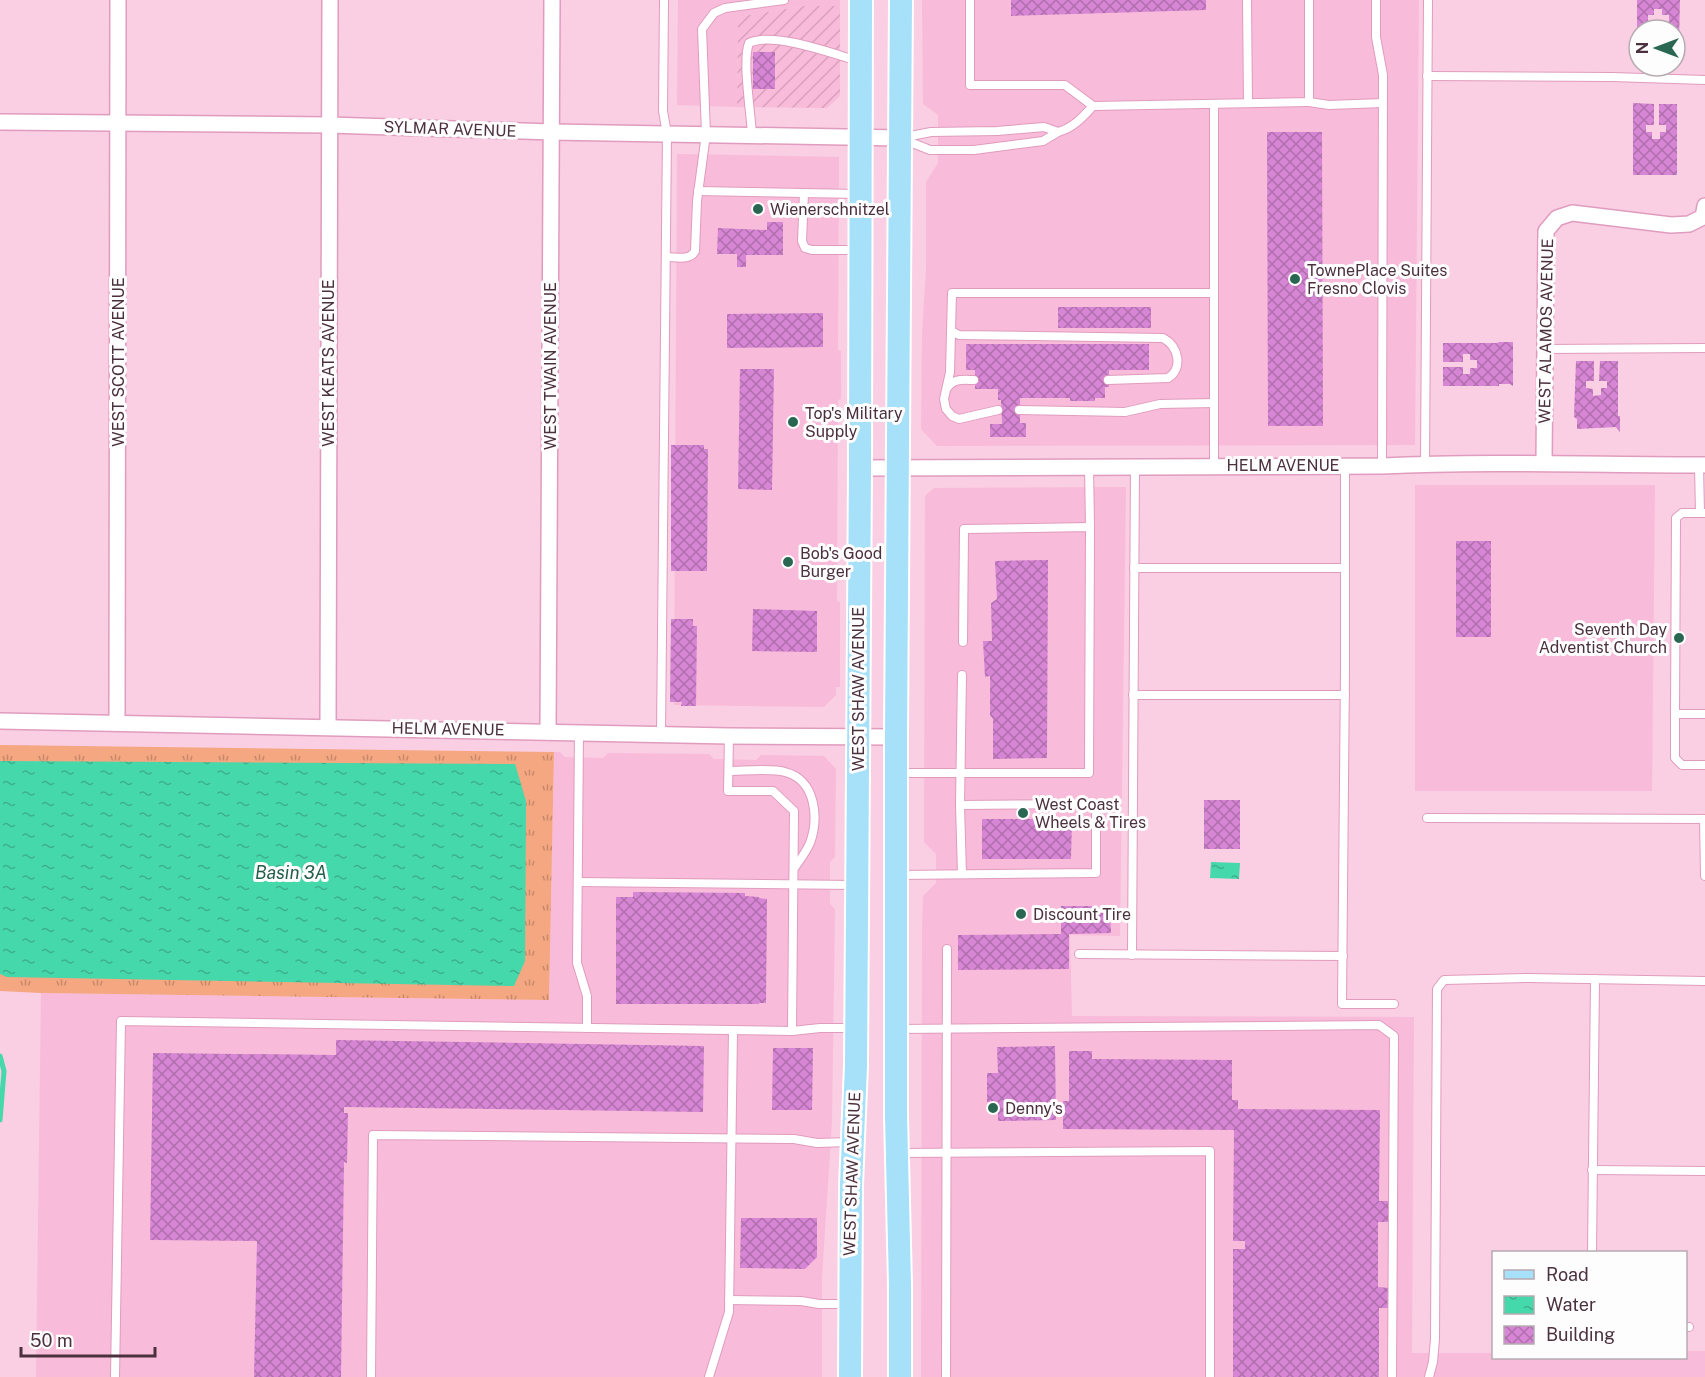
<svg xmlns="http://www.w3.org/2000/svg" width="1705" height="1377" font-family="'Public Sans',sans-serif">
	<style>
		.built { fill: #f9bbda }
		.industrial { fill: url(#industrial-furrows) }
		.grass { fill: url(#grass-tufts) }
		.water { fill: url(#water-ripples) }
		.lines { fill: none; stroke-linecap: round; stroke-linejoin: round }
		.stream { stroke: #45d8aa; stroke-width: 5 }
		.building { fill: url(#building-cross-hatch) }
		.lane-casing { stroke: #e09cbe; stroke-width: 10 }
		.street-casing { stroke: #e09cbe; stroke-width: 18 }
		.primary-casing { stroke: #fff; stroke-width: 26 }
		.lane { stroke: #fff; stroke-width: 8 }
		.street { stroke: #fff; stroke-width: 15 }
		.primary { stroke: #a6e0f9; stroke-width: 22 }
		.poi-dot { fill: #2a6752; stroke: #fdfdfd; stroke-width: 2 }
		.labels { text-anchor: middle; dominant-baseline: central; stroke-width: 6; stroke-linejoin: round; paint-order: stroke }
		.street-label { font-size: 16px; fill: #4b303e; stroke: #fdfdfd }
		.poi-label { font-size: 16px; fill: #4b303e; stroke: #fdfdfd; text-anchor: start }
		.water-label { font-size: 18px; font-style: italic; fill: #255e4a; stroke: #fdfdfd }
	</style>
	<defs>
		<pattern id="industrial-furrows" width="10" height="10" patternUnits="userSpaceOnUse" patternTransform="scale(1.5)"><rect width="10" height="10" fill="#f9bbda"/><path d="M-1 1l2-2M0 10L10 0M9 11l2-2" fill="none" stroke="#d7a1bc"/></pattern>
		<pattern id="grass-tufts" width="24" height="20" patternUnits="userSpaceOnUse" patternTransform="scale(1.5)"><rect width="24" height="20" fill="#f4a780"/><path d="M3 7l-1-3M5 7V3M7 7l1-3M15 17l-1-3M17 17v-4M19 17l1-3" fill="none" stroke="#c8886a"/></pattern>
		<pattern id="water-ripples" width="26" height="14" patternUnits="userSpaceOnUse" patternTransform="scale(1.5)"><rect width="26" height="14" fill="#45d8aa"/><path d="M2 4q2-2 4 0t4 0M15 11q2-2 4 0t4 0" fill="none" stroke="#3cb08c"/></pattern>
		<pattern id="building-cross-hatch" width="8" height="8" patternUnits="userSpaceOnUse" patternTransform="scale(1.5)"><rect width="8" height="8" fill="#d686d4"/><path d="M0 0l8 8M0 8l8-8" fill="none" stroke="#b06ead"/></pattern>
	</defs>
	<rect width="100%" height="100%" fill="#facee3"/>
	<g class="built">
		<path d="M678,0H840V6H803L738,17L737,107L677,105Z"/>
		<path d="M922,0H1419L1415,445L937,446L921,429L922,335L926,268V182L938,163V115L923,104Z"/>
		<path d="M677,154L839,157L838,350L841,351V399L838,400L837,601L840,602V687H836V695L824,707L674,705Z"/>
		<path d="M1415,485H1655L1652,791H1415Z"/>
		<path d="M1126,487L1120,936L1070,935L1072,1016L1414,1017L1412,1353H1493L1494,1358H1686V1351H1705V1377H921L922,932L923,896L936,883V854L924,842L925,496L934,488Z"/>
		<path d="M554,752H560L565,757L603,758L608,753L709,754L714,759L756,760L761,755L824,756L836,769L835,857L830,862V904L835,909L832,1121L822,1277V1377H36L41,993L549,1000Z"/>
	</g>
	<path class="industrial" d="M803,6H840V96L827,108L737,107L738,17Z"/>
	<path class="grass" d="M0,745L554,752L549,1000L41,993L0,991Z"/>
	<g class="water">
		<path d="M0,761L515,764L526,801L525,961L514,986L7,977L0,974Z"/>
		<path d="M1211,862L1240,863L1239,879L1210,878Z"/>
	</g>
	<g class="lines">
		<path class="stream" d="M0,1056L4,1071L0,1120"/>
	</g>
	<g class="building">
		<path d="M1011,0H1206V10L1011,16Z"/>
		<path d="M1637,0H1680L1679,42H1675V30H1661V22H1669V15H1662V9H1654V15H1648V22H1656V30H1637Z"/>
		<rect x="753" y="52" width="22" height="37"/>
		<path d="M1633,103L1654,104V125H1646V132H1652V139H1660V132H1666V125H1659V104H1677V175H1633Z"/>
		<path d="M1267,132H1322L1323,426H1268Z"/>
		<path d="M767,222H783V255H746V267H737V254H717L718,228L767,230Z"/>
		<rect x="1058" y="307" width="93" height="21"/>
		<path d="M823,313V347L727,348V314Z"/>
		<path d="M1497,342H1513V386L1510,384H1499V386H1443V367H1463V374H1470V368H1477V360H1470V354H1463V362H1443V343H1499Z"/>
		<path d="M966,344H1149V370H1109V387H1105V398H1095V401H1070V398H1020V423H1026V437H990V424H1002L1001,400H998V389H975V370H966Z"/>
		<path d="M1576,361H1594V381H1586V388L1593,389V396L1601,395V388H1607V381H1599L1600,361H1618V416H1620V432L1616,427L1577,429V419L1574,417Z"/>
		<path d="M740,369H774L772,490L738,489Z"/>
		<path d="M671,445H704V449H708L707,571H671Z"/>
		<rect x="1456" y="541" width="35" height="96"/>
		<path d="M1048,560L1047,758L993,759V719L990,715V676L985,677L983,641H992L991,603L997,599L995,561Z"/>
		<path d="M753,609L817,611V652L752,651Z"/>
		<path d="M671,619H693V626H697L696,706H681L682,702H670Z"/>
		<rect x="1204" y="800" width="36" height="49"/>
		<path d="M982,819H1072L1071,859H982Z"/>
		<path d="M633,892L745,893V896L759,897V898L767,899L766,1003H759V1004H616V897H633Z"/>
		<path d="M1061,906H1098V913H1110L1111,933L1069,934V969L958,970V935L1061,934Z"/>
		<path d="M336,1040L704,1046L703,1112L344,1107V1113H348L347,1163L344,1162L341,1377H254L257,1241L150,1240L153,1053L336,1055Z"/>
		<path d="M1055,1046L1056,1120L998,1121V1102H987V1073H998L997,1047Z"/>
		<path d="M773,1048H813L812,1110H772Z"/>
		<path d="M1069,1051H1092V1059L1232,1060V1100H1238V1109L1380,1110L1379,1201H1391V1222H1378V1287L1389,1288V1308H1379V1377H1233V1249H1245V1241H1233L1234,1130L1063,1129V1101H1069Z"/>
		<path d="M741,1218H817V1257L805,1269L740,1268Z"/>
	</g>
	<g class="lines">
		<defs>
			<g id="lane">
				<path d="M970,0V85H1065L1093,106"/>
				<path d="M1247,0L1248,103"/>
				<path d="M1376,0V37L1383,75L1382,466"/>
				<path d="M1427,76L1612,77L1705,80"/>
				<path d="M1309,102L1329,105L1383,103"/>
				<path d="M1214,104V465"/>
				<path d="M1044,127L1058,132L1043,141L974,150H930L900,138L931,132L997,131Z"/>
				<path d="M1058,132C1073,128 1082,118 1093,106L1309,102V0"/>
				<path d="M752,135C751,113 742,61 749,43C772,31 834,54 858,61"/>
				<path d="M698,191L859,194"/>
				<path d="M804,193L802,241L805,248L812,250H858"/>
				<path d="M666,257C676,257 690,261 695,251L697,201L706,134L702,29L714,13L725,8L784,0"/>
				<path d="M951,331L959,335L1163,338C1178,346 1184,368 1168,378L1108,380"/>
				<path d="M1545,349L1705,348"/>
				<path d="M947,388C954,378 963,380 974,380"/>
				<path d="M998,410L959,419L952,416L946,409L944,399L950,372L952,293H1214"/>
				<path d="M1019,410L1125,412L1160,404L1214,403"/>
				<path d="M1425,464L1428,0"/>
				<path d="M1699,465L1700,513"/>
				<path d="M1089,466L1090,527"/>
				<path d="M1345,466V670L1342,1004H1394"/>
				<path d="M1134,568H1345"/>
				<path d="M1133,695H1345"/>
				<path d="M1675,714L1676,518L1682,513H1705"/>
				<path d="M1705,714H1675V758L1682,765H1705"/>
				<path d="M579,732L577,963L587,996V1028"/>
				<path d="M661,734L667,134L663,111L664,0"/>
				<path d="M729,736L728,791H773L794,811L792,1031"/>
				<path d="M729,771C743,771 773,768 785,772C816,780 819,818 810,843C806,852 800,860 795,867"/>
				<path d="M898,773H1089L1090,527L964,529L963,642"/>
				<path d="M960,805L962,675"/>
				<path d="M1427,818L1705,819"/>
				<path d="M1704,819L1705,876"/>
				<path d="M898,875L1096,873V804L960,805L962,874"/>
				<path d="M578,882L855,885"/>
				<path d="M1079,954L1343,956"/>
				<path d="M1132,955L1135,466"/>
				<path d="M897,1029L1379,1025L1394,1036L1392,1377"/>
				<path d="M898,1153L1210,1151V1377"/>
				<path d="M1592,1170L1705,1171"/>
				<path d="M1592,1252L1595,979"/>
				<path d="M729,1300L801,1301L819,1304H848"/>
				<path d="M1686,1327H1689"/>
				<path d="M115,1377L121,1021L792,1031L820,1028H855"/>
				<path d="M371,1377L373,1135L794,1139L817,1143L850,1142"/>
				<path d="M709,1377L729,1312L733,1031"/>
				<path d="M946,1377L947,949"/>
				<path d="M1429,1377L1433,1362L1435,1339L1437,989L1444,980L1528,978L1705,981"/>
			</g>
			<g id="street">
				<path d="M0,122L329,125L552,132L900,138"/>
				<path d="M1544,463L1546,231L1557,218L1572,213L1671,225L1689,224L1703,217L1705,206"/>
				<path d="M860,468L1382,466C1489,461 1597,465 1705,465"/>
				<path d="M0,721L729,736L896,737"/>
				<path d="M117,723L118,0"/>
				<path d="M328,727L330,0"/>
				<path d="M548,732L552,0"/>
			</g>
			<g id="primary">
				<path d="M850,1377L851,1185L856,1066L860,468L861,0"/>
				<path d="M900,1377V1285L896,1115V737L901,0"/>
			</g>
		</defs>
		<use href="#lane" class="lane-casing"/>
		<use href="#street" class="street-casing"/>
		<use href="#primary" class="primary-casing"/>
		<use href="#lane" class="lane"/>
		<use href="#street" class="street"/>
		<use href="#primary" class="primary"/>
	</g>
	<g class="poi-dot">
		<circle cx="758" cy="209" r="6"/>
		<circle cx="1295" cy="279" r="6"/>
		<circle cx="793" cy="422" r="6"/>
		<circle cx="788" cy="562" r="6"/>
		<circle cx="1679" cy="638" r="6"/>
		<circle cx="1023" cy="813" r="6"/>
		<circle cx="1021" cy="914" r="6"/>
		<circle cx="993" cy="1108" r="6"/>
	</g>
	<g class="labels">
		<g class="street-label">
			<text transform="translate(450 129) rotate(2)">SYLMAR AVENUE</text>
			<text transform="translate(1546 331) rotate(-89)">WEST ALAMOS AVENUE</text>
			<text transform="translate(118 362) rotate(-90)">WEST SCOTT AVENUE</text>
			<text transform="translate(328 363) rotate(-90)">WEST KEATS AVENUE</text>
			<text transform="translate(550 366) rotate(-90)">WEST TWAIN AVENUE</text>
			<text x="1283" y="465">HELM AVENUE</text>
			<text transform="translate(858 689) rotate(-90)">WEST SHAW AVENUE</text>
			<text transform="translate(448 729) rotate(1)">HELM AVENUE</text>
			<text transform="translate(852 1174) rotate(-88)">WEST SHAW AVENUE</text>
		</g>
		<g class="poi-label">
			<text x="770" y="209">Wienerschnitzel</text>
			<text x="1307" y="270">TownePlace Suites<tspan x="1307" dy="18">Fresno Clovis</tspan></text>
			<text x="805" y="413">Top's Military<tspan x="805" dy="18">Supply</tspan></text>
			<text x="800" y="553">Bob's Good<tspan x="800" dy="18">Burger</tspan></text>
			<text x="1667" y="629" text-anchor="end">Seventh Day<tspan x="1667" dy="18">Adventist Church</tspan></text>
			<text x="1035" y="804">West Coast<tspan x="1035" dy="18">Wheels &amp; Tires</tspan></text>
			<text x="1033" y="914">Discount Tire</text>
			<text x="1005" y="1108">Denny's</text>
		</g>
		<g class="water-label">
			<text x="291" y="872">Basin 3A</text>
		</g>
	</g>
	<rect x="1492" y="1251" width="195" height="108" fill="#fdfdfd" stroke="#b6abb1" stroke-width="1.5"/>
	<rect x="1504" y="1270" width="30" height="9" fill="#a6e0f9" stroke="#b6abb1" stroke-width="1.5"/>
	<text x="1546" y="1281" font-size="18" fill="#4b303e">Road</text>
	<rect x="1504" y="1296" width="30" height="18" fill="url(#water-ripples)" stroke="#b6abb1" stroke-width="1.5"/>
	<text x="1546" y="1311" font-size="18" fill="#4b303e">Water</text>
	<rect x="1504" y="1326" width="30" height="18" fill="url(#building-cross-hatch)" stroke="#b6abb1" stroke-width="1.5"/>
	<text x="1546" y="1341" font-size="18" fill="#4b303e">Building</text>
	<g transform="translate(1657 48) rotate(270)"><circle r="28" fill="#fdfdfd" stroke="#b6abb1" stroke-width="1.5"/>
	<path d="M0-4.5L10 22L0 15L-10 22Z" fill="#2a6752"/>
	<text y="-9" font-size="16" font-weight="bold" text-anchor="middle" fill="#4b303e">N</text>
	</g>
	<path d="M21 1347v9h134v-9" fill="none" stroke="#4b303e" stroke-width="3"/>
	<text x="30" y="1347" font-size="18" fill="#4b303e" stroke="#fdfdfd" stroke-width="4.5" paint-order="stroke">50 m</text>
</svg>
